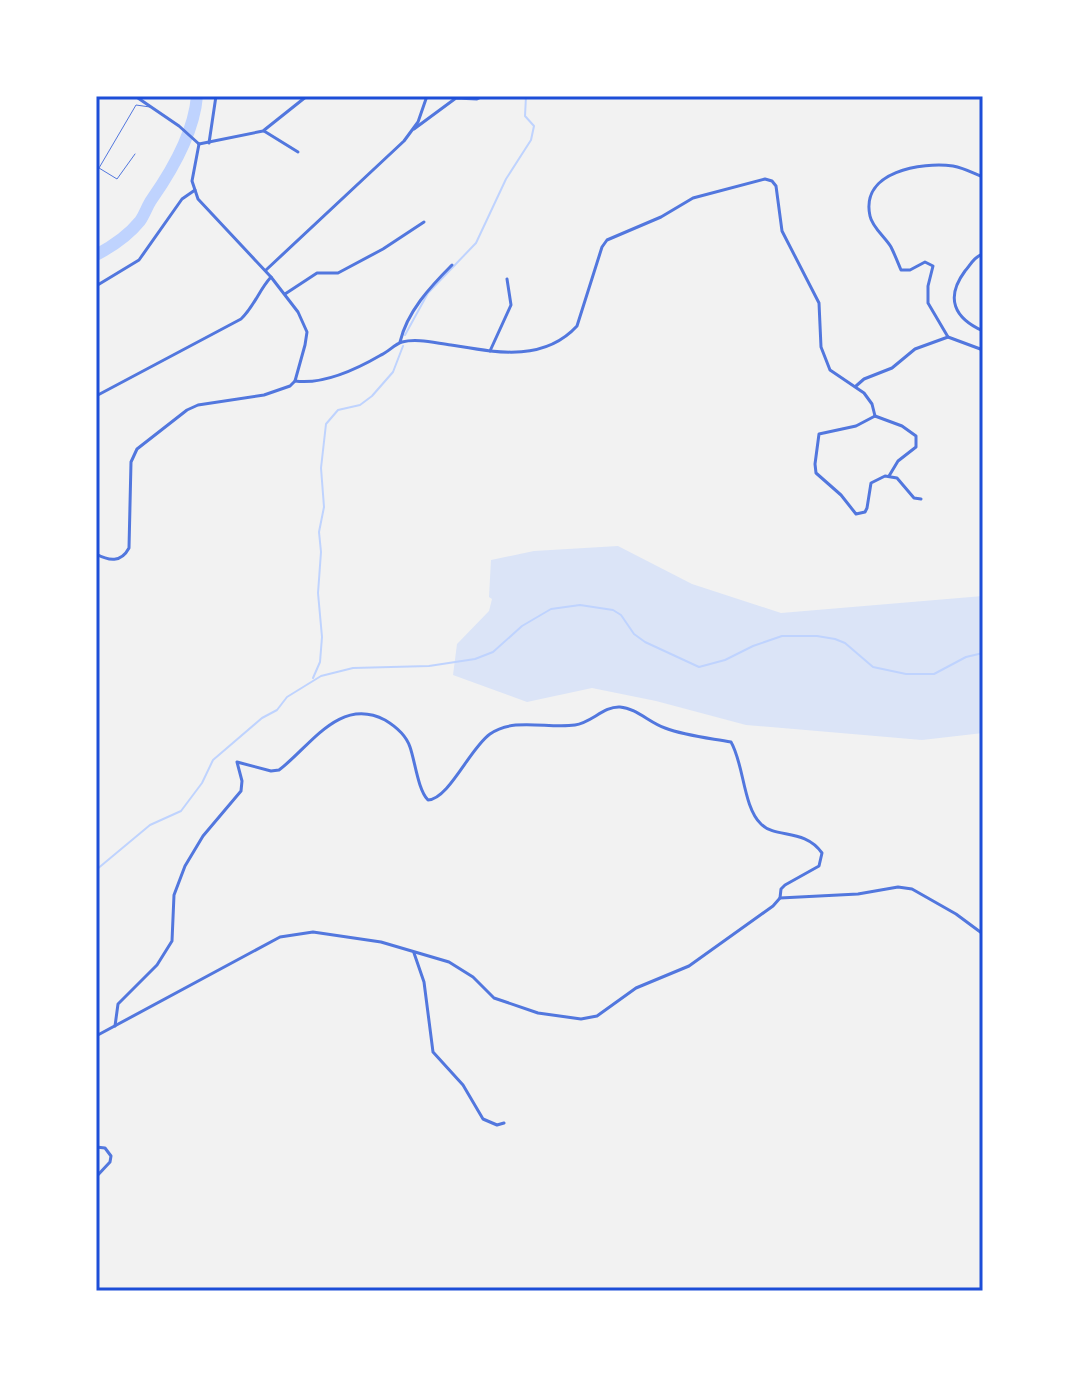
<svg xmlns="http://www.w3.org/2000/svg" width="1079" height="1387" font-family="'Sofia Sans Condensed',sans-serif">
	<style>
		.green { fill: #dbe4f7 }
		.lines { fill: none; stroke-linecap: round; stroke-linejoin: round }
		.stream { stroke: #bfd3fe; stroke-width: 2 }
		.river { stroke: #bfd3fe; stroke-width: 12 }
		.service { stroke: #5277de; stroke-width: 1 }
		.minor { stroke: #5277de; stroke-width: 3 }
		.neatline { fill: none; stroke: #1d4ed8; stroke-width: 3 }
	</style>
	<rect width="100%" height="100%" fill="#f2f2f2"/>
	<path class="green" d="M618,546L692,584L781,613L983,596V733L922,740L746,725L656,701L592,688L527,702L453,675L457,644L489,611L492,599L489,597L491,560L534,551Z"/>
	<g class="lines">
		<g class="stream">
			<path d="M405,335L428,293L476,243L506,179L531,140L534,126L525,116L526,96"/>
			<path d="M313,678L320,662L322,637L318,593L321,552L319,532L324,507L321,468L326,424L338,410L360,405L372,396L393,372L403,346"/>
			<path d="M96,870L150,825L181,811L202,783L213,760L262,718L277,710L287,697L321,676L353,668L429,666L475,659L493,652L522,626L551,609L580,605L613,610L621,615L634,634L645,642L699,667L725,660L753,646L782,636H817L835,639L845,643L873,667L906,674H934L966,657L983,653"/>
		</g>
		<path class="river" d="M96,255C113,246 128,236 140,221C145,214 147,206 152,199C173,169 194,133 197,96"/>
		<path class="service" d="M135,154L117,179L99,168L136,105L150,107"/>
		<g class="minor">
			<path d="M135,96L179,126L199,144"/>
			<path d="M414,129L456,98L477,99L483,96"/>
			<path d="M264,131L298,152"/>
			<path d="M209,143L216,96"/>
			<path d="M199,144L263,131L307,96"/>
			<path d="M983,254C974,257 971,264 965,271C945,298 954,318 983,331"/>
			<path d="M266,270L404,141L418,122L427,96"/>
			<path d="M96,286L139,260L182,199L195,190"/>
			<path d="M285,294L317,273H338L383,249L424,222"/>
			<path d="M948,337L983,350"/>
			<path d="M400,342C407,312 430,287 452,265"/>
			<path d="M490,351L511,305L507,279"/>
			<path d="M295,381C324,385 357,369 381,355C388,352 395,344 402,342C417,338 435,343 451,345C494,352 543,363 577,326L602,247L607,240L661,217L693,198L765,179L772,181L776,186L782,231L819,303L821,347L830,370L864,393L872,404L875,416"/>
			<path d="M856,386L864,379L892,368L915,349L948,337L928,303V286L933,266L925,262L910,270H901C898,263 895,255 891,247C885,237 872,227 870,216C860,171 922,162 953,166C964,168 973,173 983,177"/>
			<path d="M96,396L241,319C254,307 259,290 271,277"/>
			<path d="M875,416L856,426L819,434L815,464L816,473L841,495L856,514L865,512L867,508L871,483L885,476L897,478L914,498L921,499"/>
			<path d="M875,416L902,426L916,436V447L898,461L889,476"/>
			<path d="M96,554C109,561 121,563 129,548L131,462L137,449L187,410L198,405L264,395L290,386L295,381L305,345L307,332L298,312L271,277L198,199L192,181L199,144"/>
			<path d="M414,953L424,982L433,1052L463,1085L483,1119L497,1125L504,1123"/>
			<path d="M115,1026L118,1004L157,965L172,941L174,895L185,866L203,836L241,791L242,781L237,762L271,771L279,770C310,747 339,696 385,720C395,726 406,735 410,747C415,761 418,790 428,800C449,799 470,748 490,734C514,717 548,729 575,725C591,723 604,706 620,707C636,708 650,723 665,728C686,736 709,738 731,742C744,764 743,807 761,824C776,839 804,828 822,853L819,866L785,885L781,889L780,898"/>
			<path d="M96,1036L280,937L313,932L381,942L449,962L473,977L494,998L538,1013L581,1019L597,1016L636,988L689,966L773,906L780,898L858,894L898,887L912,889L956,914L983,934"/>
			<path d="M96,1147L105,1148L111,1156L110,1162L96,1177"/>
		</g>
	</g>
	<rect width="1079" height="1387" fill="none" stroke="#ffffff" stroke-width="196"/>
	<rect x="98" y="98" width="883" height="1191" class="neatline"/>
</svg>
